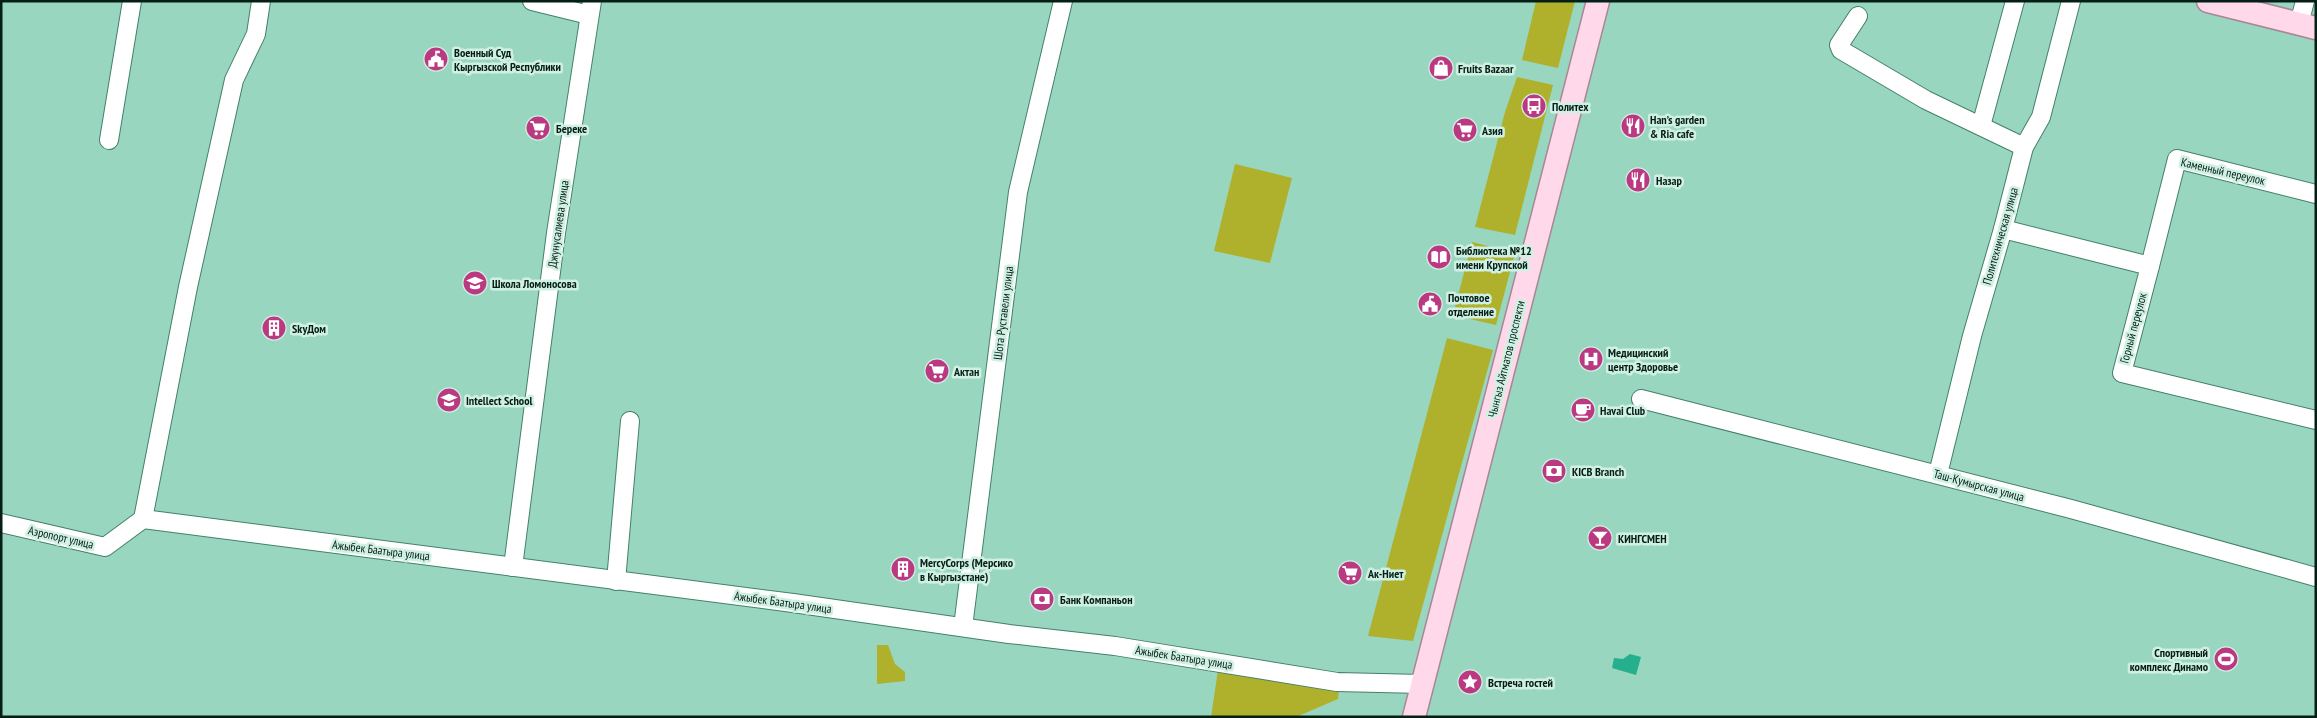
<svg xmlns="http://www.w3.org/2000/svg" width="2317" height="718" font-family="'PT Sans Narrow',sans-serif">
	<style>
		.green { fill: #afb12d }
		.water { fill: #25af8c }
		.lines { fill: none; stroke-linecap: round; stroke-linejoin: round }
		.minor-casing { stroke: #43806c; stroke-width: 20 }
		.major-casing { stroke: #a88696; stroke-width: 25 }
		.minor { stroke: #fff; stroke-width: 18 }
		.major { stroke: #ffd8e9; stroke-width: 22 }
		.labels { text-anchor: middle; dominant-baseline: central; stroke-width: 5; stroke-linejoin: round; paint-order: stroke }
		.poi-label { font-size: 12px; font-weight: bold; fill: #051f17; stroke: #d1f0e4; text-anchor: start }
		.street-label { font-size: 12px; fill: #051f17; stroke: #d1f0e4 }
	</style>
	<rect width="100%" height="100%" fill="#98d6c0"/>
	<g class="green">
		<path d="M1536,1H1575L1558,68L1522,60Z"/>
		<path d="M1517,77L1553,85L1515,235L1475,227L1505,112Z"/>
		<path d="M1235,164L1292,178L1270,263L1214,251Z"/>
		<path d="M1472,242L1515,253L1496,325L1453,315Z"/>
		<path d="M1447,338L1493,350L1413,641L1368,636Z"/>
		<path d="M877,645H888L895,664L905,672V681L877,684Z"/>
		<path d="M1218,670L1339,689L1338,699L1296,717H1211Z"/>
	</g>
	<path class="water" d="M1630,654L1641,657L1636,675L1612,668L1614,658L1623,659Z"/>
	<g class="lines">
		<defs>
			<g id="minor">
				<path d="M532,1L589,15"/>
				<path d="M1858,16L1839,45L1841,50L1926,100L2024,147"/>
				<path d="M2299,24L2305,1"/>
				<path d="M1981,126L2015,1"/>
				<path d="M109,140L132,1"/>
				<path d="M2003,229L2150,266L2122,373L2316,420"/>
				<path d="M2150,266L2177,159L2316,194"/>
				<path d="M1641,399L2071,509L2316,577"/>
				<path d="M1938,474L1972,336L2003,229L2024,147L2041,117L2071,1"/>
				<path d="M143,519L793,603L1009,634L1115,646L1337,682L1422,684"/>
				<path d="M143,519L188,287L234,80L256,34L261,1"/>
				<path d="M1,523L105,547L143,519"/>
				<path d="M513,567L556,233L592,1"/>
				<path d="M616,581L630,421"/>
				<path d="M963,627L1018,192L1063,1"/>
			</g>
			<g id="major">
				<path d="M2208,1L2316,28"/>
				<path d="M1414,717L1598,1"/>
			</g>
		</defs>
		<use href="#minor" class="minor-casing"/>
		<use href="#major" class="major-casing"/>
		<use href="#minor" class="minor"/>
		<use href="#major" class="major"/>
	</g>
	<defs>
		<symbol id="civic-disc" viewBox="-11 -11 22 22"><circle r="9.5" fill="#bb3981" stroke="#d1f0e4"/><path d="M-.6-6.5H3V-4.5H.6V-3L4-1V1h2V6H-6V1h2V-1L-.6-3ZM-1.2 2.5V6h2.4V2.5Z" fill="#fff"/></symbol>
		<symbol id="shop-disc" viewBox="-11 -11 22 22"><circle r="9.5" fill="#bb3981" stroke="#d1f0e4"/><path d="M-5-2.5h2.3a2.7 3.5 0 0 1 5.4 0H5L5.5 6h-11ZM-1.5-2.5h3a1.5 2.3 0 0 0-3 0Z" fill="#fff"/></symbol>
		<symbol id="bus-disc" viewBox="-11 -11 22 22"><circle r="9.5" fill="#bb3981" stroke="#d1f0e4"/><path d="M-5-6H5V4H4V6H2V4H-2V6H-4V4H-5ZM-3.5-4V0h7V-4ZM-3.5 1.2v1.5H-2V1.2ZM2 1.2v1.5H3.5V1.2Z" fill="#fff"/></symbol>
		<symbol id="restaurant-disc" viewBox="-11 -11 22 22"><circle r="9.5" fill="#bb3981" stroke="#d1f0e4"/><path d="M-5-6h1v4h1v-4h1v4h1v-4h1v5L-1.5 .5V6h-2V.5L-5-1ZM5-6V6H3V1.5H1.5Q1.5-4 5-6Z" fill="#fff"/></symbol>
		<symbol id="supermarket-disc" viewBox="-11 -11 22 22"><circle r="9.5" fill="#bb3981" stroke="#d1f0e4"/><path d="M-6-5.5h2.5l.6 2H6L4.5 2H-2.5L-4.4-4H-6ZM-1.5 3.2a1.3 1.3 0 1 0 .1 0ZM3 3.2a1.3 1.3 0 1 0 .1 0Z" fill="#fff"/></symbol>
		<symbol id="library-disc" viewBox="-11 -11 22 22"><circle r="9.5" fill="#bb3981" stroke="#d1f0e4"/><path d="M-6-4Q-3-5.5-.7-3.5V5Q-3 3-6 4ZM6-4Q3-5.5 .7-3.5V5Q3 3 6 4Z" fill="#fff"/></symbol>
		<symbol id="school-disc" viewBox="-11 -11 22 22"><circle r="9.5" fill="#bb3981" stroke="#d1f0e4"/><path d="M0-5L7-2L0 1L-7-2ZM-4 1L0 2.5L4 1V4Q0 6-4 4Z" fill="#fff"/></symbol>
		<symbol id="building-disc" viewBox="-11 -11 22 22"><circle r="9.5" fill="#bb3981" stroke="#d1f0e4"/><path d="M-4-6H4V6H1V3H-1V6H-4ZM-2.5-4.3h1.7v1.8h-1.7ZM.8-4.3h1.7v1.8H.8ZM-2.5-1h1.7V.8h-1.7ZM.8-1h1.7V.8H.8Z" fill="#fff"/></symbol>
		<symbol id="hospital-disc" viewBox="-11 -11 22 22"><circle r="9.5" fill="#bb3981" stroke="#d1f0e4"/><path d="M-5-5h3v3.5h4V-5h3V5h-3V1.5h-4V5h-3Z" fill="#fff"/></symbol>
		<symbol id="cafe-disc" viewBox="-11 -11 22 22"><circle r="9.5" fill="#bb3981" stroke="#d1f0e4"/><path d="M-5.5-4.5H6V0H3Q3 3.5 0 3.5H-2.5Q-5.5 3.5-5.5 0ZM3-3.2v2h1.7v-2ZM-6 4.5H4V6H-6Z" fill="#fff"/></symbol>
		<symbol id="bank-disc" viewBox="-11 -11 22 22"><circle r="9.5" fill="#bb3981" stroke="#d1f0e4"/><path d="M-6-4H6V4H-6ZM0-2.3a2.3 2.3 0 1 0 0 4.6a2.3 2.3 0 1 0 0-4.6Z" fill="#fff"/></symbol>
		<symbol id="bar-disc" viewBox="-11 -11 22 22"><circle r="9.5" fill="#bb3981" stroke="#d1f0e4"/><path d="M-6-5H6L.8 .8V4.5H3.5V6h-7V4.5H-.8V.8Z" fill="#fff"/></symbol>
		<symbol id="stadium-disc" viewBox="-11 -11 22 22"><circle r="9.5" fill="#bb3981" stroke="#d1f0e4"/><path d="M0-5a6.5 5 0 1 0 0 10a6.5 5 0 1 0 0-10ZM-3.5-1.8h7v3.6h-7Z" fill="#fff"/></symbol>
		<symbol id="sight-disc" viewBox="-11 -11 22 22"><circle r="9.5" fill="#bb3981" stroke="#d1f0e4"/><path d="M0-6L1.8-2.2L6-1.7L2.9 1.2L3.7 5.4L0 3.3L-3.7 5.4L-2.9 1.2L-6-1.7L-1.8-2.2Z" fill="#fff"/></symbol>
	</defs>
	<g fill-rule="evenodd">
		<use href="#civic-disc" x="422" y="45" width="28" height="28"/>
		<use href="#shop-disc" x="1427" y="54" width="28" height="28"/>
		<use href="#bus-disc" x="1520" y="92" width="28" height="28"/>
		<use href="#restaurant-disc" x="1619" y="112" width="28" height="28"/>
		<use href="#supermarket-disc" x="524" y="114" width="28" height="28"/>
		<use href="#supermarket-disc" x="1451" y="116" width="28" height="28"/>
		<use href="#restaurant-disc" x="1624" y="166" width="28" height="28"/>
		<use href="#library-disc" x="1425" y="243" width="28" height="28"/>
		<use href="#school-disc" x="461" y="269" width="28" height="28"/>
		<use href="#civic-disc" x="1416" y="290" width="28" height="28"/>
		<use href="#building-disc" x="260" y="314" width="28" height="28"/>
		<use href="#hospital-disc" x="1577" y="345" width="28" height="28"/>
		<use href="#supermarket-disc" x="923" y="357" width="28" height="28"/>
		<use href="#school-disc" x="435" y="386" width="28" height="28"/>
		<use href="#cafe-disc" x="1569" y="396" width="28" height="28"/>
		<use href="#bank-disc" x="1540" y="457" width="28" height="28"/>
		<use href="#bar-disc" x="1586" y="524" width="28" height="28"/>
		<use href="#building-disc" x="889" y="555" width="28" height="28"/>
		<use href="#supermarket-disc" x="1336" y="559" width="28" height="28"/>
		<use href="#bank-disc" x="1028" y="585" width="28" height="28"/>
		<use href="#stadium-disc" x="2212" y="645" width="28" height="28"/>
		<use href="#sight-disc" x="1456" y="668" width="28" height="28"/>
	</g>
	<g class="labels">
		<g class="poi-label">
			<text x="454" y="52">Военный Суд<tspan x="454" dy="14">Кыргызской Республики</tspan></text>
			<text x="1458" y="68">Fruits Bazaar</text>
			<text x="1552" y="106">Политех</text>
			<text x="1650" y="119">Han’s garden<tspan x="1650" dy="14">&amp; Ria cafe</tspan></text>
			<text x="556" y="128">Береке</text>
			<text x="1482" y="130">Азия</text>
			<text x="1656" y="180">Назар</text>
			<text x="1456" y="250">Библиотека №12<tspan x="1456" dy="14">имени Крупской</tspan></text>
			<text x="492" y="283">Школа Ломоносова</text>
			<text x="1448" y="297">Почтовое<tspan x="1448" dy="14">отделение</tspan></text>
			<text x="292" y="328">SkyДом</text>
			<text x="1608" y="352">Медицинский<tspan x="1608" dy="14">центр Здоровье</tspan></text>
			<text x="954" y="371">Актан</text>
			<text x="466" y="400">Intellect School</text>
			<text x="1600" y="410">Havai Club</text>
			<text x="1572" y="471">KICB Branch</text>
			<text x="1618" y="538">КИНГСМЕН</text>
			<text x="920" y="562">MercyCorps (Мерсико<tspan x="920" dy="14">в Кыргызстане)</tspan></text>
			<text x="1368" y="573">Ак-Ниет</text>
			<text x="1060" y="599">Банк Компаньон</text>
			<text x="2208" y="652" text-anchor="end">Спортивный<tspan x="2208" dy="14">комплекс Динамо</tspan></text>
			<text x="1488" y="682">Встреча гостей</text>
		</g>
		<g class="street-label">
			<text transform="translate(2223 171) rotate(13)">Каменный переулок</text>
			<text transform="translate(558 224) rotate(-82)">Джунусалиева улица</text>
			<text transform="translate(2000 236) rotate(-74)">Политехническая улица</text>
			<text transform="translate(1003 313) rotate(-83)">Шота Руставели улица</text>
			<text transform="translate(2133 328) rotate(-75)">Горный переулок</text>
			<text transform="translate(1506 359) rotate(-76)">Чынгыз Айтматов проспекти</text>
			<text transform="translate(1979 485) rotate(15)">Таш-Кумырская улица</text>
			<text transform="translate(61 537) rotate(13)">Аэропорт улица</text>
			<text transform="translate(381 550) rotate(7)">Ажыбек Баатыра улица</text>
			<text transform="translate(783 602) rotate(8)">Ажыбек Баатыра улица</text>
			<text transform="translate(1184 657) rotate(9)">Ажыбек Баатыра улица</text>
		</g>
	</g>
	<rect width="2317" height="718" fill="none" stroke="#051f17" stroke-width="5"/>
</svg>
